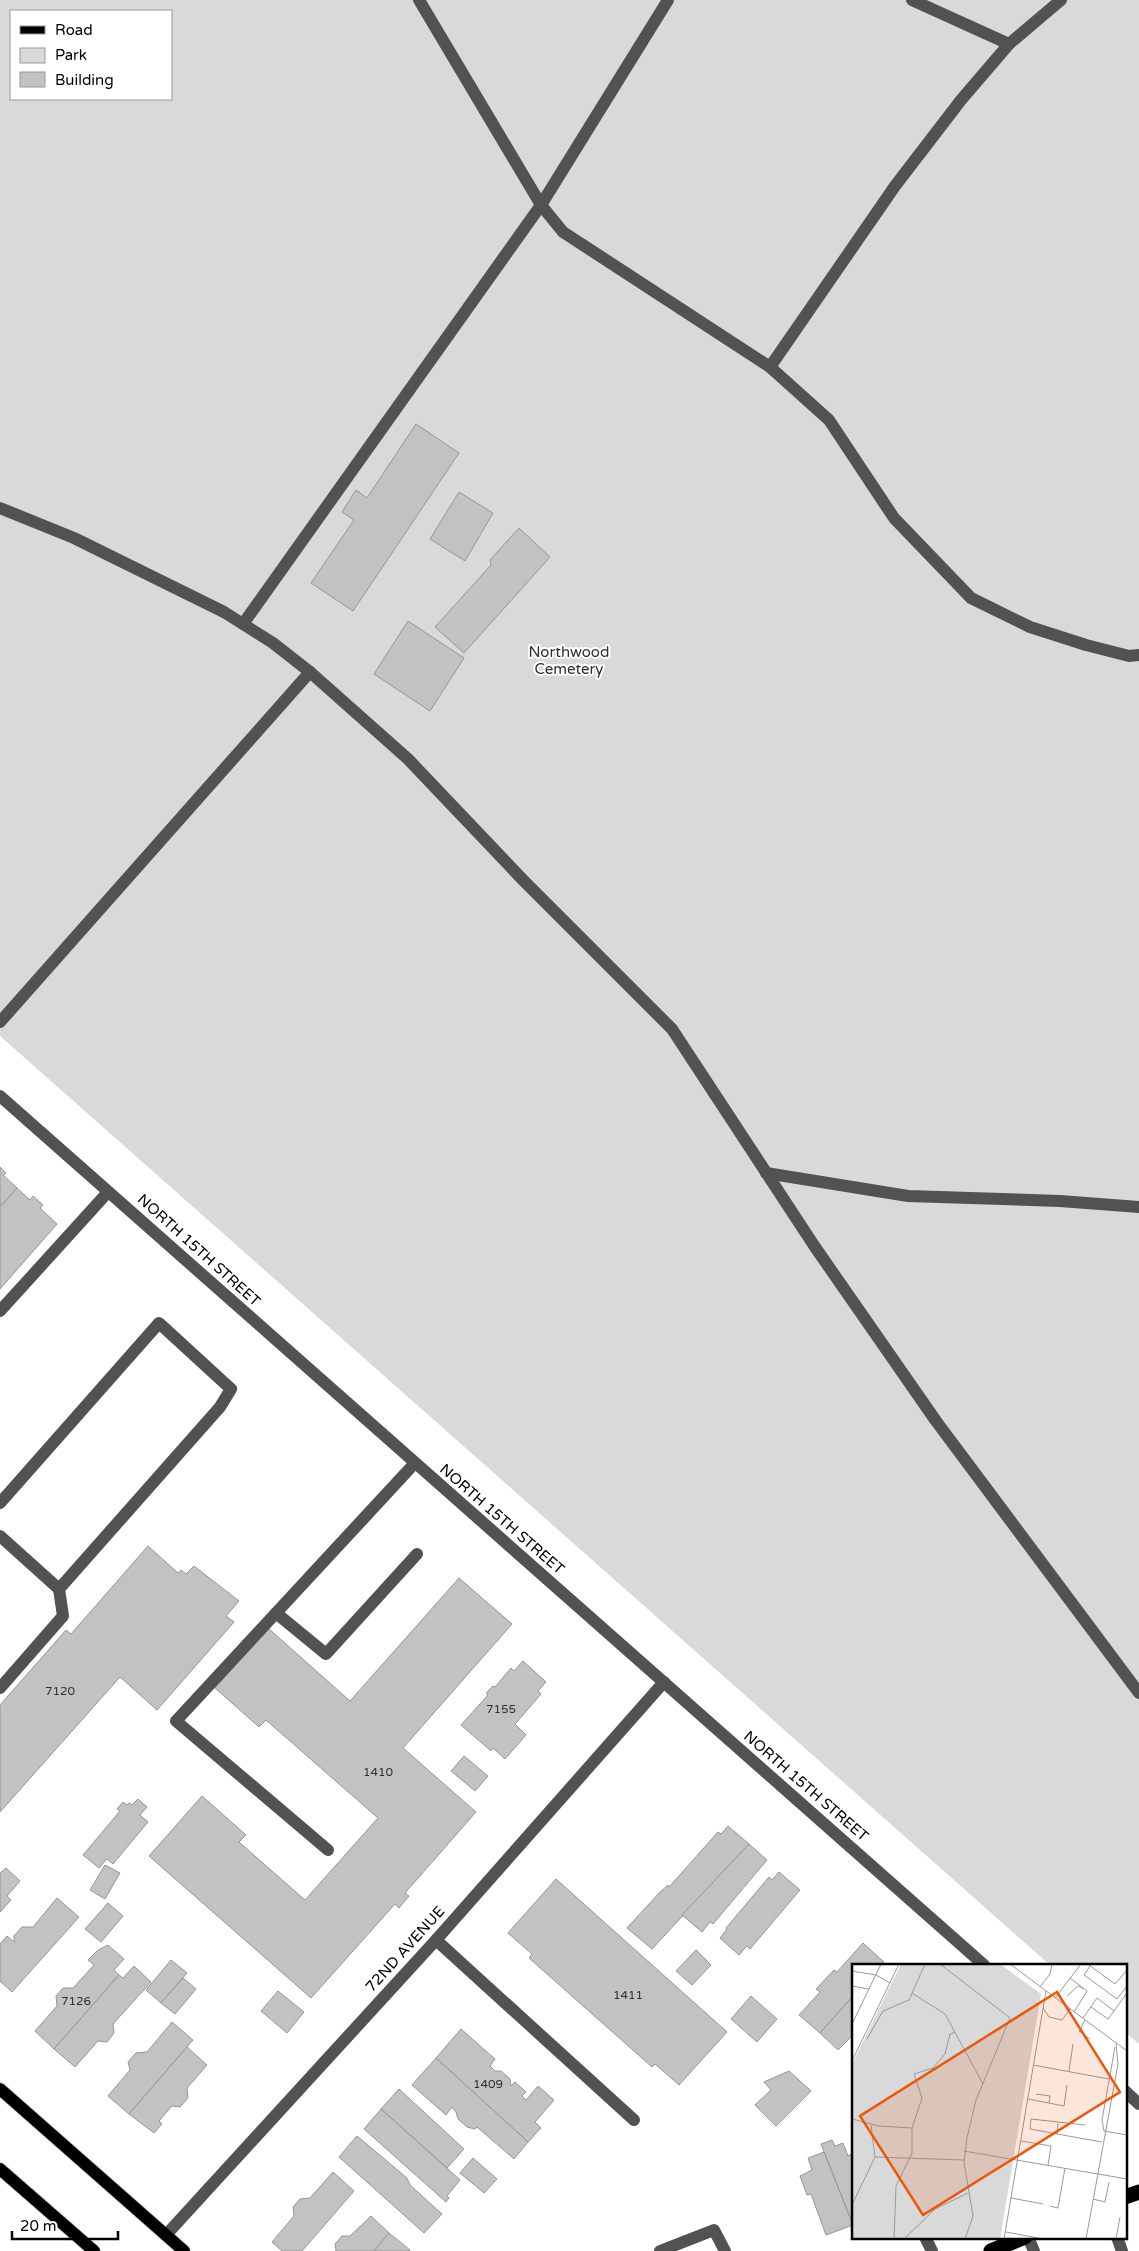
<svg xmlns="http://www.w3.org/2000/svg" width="1139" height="2251" font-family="'Varela Round',sans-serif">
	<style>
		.green { fill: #d9d9d9; fill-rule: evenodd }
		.building { fill: #c2c2c2; stroke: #969696 }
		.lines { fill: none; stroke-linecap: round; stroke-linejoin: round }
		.major-casing { stroke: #dbdbdb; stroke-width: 14 }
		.highway-casing { stroke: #dbdbdb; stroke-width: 16 }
		.minor { stroke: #525252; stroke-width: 12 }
		.major { stroke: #000; stroke-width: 12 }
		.highway { stroke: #000; stroke-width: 15 }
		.labels { text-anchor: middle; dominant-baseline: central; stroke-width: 4; stroke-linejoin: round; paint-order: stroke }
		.number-label { font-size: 12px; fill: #303030 }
		.park-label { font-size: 15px; fill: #303030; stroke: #fff }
		.street-label { font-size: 15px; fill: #000; stroke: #fff }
		.inset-road { fill: none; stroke: #999; stroke-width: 1 }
		.view { fill: #e8590c; fill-opacity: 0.15; stroke: #e8590c; stroke-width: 2.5 }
		.inset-edge { fill: none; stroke: #000; stroke-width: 2.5 }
	</style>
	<rect width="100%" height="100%" fill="#fff"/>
	<path class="green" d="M0,0H1139V2044L1125,2032V1965H1050L0,1036ZM11,11H171V99H11Z"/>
	<g class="building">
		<path d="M416,424L459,453L353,611L311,583L354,520L342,512L356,490L367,498Z"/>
		<path d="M459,492L493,513L465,561L430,539Z"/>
		<path d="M519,528L550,557L464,653L435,627L491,565L490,560Z"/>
		<path d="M408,621L464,658L430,711L374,674Z"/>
		<path d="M0,1167L6,1173L3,1175L17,1188L0,1207Z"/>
		<path d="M17,1188L30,1200L33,1196L43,1205L40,1208L57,1224L0,1289V1207Z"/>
		<path d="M148,1546L178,1573L181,1570L186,1574L194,1566L239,1601L226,1616L234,1622L157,1710L120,1677L0,1812V1705L66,1630L71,1634Z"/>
		<path d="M459,1578L512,1624L403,1748L476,1812L405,1893L409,1896L399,1908L395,1904L311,1998L149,1856L202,1796L246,1835L239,1842L305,1900L378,1818L266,1720L259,1727L215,1688L268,1628L350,1701Z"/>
		<path d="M523,1661L546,1682L538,1691L541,1694L515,1724L526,1735L505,1759L493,1748L491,1751L461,1725L488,1695L486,1693L493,1686L495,1687L511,1668L514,1671Z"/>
		<path d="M464,1756L488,1776L475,1791L451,1771Z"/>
		<path d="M138,1799L147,1807L140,1815L148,1822L113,1864L107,1859L99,1868L83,1855L120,1811L117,1809L123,1802L127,1805L129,1803L132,1805Z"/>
		<path d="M728,1826L749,1844L652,1949L627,1928L660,1892L668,1885L669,1887L718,1832L721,1834Z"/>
		<path d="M749,1844L767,1860L713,1924L710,1922L702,1932L682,1915Z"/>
		<path d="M105,1865L120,1873L105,1899L90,1890Z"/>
		<path d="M6,1868L20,1881L7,1896L11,1900L0,1912V1873Z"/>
		<path d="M779,1872L800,1890L750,1949L747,1946L739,1955L720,1938L727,1929L726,1928L769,1877L772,1880Z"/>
		<path d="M556,1879L727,2032L679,2085L655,2064L652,2067L529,1958L532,1954L508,1933Z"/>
		<path d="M57,1898L79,1917L12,1992L0,1981V1944L7,1936L14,1942V1936L22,1927H33Z"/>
		<path d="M108,1903L123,1916L101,1942L85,1929Z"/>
		<path d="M863,1943L884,1962L881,1965H853V1996L820,2033L799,2015L820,1992L816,1989L834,1970L837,1972Z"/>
		<path d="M108,1945L124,1959L114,1970L119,1975L54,2049L35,2031L57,2006L56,1996L63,1988H73L94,1965L88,1960L98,1950Z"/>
		<path d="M696,1950L711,1965L692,1985L676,1971Z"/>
		<path d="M171,1960L187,1973L161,2003L146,1990Z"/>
		<path d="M134,1966L151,1982L113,2024L114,2033L107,2042L98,2041L75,2067L54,2049L119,1975L123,1978Z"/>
		<path d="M183,1978L196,1989L175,2014L161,2003Z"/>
		<path d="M278,1991L304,2012L287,2033L261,2011Z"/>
		<path d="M751,1996L777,2019L757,2042L731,2019Z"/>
		<path d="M853,1996V2035L838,2050L820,2033Z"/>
		<path d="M172,2022L193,2040L129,2114L108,2096L130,2070L128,2062L136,2053L147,2052Z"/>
		<path d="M461,2029L495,2059L490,2066L495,2071H501L510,2079L511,2086L515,2082L526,2092L522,2096L526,2100L538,2086L554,2100L535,2122L541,2128L528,2142L436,2058Z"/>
		<path d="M187,2047L207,2065L187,2088L188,2098L180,2107L172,2106L159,2121L162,2124L154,2133L129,2114Z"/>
		<path d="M436,2058L528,2142L514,2159L477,2127L475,2129L467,2127L458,2119L456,2112L452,2107L446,2115L412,2085Z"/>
		<path d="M789,2071L811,2091L776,2126L755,2105L771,2090L764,2082Z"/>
		<path d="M399,2089L464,2149L447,2168L381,2109Z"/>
		<path d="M381,2109L460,2180L447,2196L449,2198L446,2202L364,2129Z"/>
		<path d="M357,2136L407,2178L410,2185L442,2214L424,2233L339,2157Z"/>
		<path d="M832,2140L835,2146L843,2143L848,2156L851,2154L853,2159V2225L821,2144Z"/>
		<path d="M824,2152L853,2225L826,2235L811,2194L807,2195L800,2176L812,2170L808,2158Z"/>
		<path d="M473,2158L497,2179L484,2193L460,2173Z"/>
		<path d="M333,2172L354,2191L302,2251H282L272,2242L294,2216L293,2207L300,2199L310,2198Z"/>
		<path d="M371,2216L389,2233L374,2251H336L335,2244L342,2236H350Z"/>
		<path d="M389,2233L410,2250L409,2251H374Z"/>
	</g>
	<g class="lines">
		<defs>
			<g id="major">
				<path d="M0,2089L184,2251"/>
				<path d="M0,2169L94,2251"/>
			</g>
			<g id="highway">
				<path d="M1125,2197L1139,2192"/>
				<path d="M991,2251L1025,2237"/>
			</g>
		</defs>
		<use href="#major" class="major-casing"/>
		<use href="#highway" class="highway-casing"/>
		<g class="minor">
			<path d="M419,0L541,205L563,232L770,367L829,420L894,518L971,598L1030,627L1086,645L1129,656L1139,655"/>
			<path d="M912,0L1009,44"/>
			<path d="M770,367L895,186L961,100L1009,44L1061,0"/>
			<path d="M0,508L74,538L224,612L273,643L310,672L408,759L523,880L672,1029L815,1247L936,1421L1139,1693"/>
			<path d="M243,624L541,205L668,0"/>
			<path d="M0,1022L310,672"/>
			<path d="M0,1096L984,1965"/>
			<path d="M766,1173L908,1196L1060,1201L1139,1207"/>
			<path d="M0,1311L108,1192"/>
			<path d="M0,1503L159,1323L231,1389L220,1407L59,1589L63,1616L0,1688"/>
			<path d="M0,1536L59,1589"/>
			<path d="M276,1613L326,1654L417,1554"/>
			<path d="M328,1850L176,1721L414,1464"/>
			<path d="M436,1940L634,2120"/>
			<path d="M1125,2091L1139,2104"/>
			<path d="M166,2235L436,1940L664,1682"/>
			<path d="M925,2237L932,2251"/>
			<path d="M1028,2237L1034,2251"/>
			<path d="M1117,2237L1122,2251"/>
			<path d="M660,2251L714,2230L725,2251"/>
		</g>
		<use href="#major" class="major"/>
		<use href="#highway" class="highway"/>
	</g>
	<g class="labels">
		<g class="number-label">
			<text x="60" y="1691">7120</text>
			<text x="501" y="1709">7155</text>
			<text x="378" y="1772">1410</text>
			<text x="628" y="1995">1411</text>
			<text x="76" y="2001">7126</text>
			<text x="488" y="2084">1409</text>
		</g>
		<g class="park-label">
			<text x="569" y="652">Northwood<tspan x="569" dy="17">Cemetery</tspan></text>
		</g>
		<g class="street-label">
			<text transform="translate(199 1250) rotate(42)">NORTH 15TH STREET</text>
			<text transform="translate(502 1519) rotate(41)">NORTH 15TH STREET</text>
			<text transform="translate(806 1786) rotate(41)">NORTH 15TH STREET</text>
			<text transform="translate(405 1949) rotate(-48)">72ND AVENUE</text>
		</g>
	</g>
	<g transform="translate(852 1964)">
		<rect width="275" height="275" fill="#fff"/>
		<path d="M49,0H148L189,30L148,275H0V100Z" fill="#d9d9d9"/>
		<path class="inset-road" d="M88,0L158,54L124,136L115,174L112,198L121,252L113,275M158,0L275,87M237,1L263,20L275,6M238,2L232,11L265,35L275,22M0,7L24,11L38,19M218,14L235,27L222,48M0,22L17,25M188,23L198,10L200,0M60,29L93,50L131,120M215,32L226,22L232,25M203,34L229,0M191,44L197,53L210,56L218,45M262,47L275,29M231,54L245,34L262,47L256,55L239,43M233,56L227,67L238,75M0,60L29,0M15,75L31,47L57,36L73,0M0,97L47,0M181,101L257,115M217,107L221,80M184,130L198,132L197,139M176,135L212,142L215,121M0,155L27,162L60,164M206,159L205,170L250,178M252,167L275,171M252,167L250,156L263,83M205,170L178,165L179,155L233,161M169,177L199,182L196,201M112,187L275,215M23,193L112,196M159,234L191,240M241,235L253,238L257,218M0,241L23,193L19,161M198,242L206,244L213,204M154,268L191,275M42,275L44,222L60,189V164L70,134L62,110L81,104L93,90L98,70L103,68M52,275L83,245L116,229M152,275L194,27M234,275L266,100L264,79M264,275L268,253"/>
		<path class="view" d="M205,28L268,128L71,251L8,152Z"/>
		<rect width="275" height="275" class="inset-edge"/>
	</g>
	<rect x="10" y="10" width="162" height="90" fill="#ffffff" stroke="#999999"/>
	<rect x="20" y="26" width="25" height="8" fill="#000000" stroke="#999999"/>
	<text x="55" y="35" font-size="15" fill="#000000">Road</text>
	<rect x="20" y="48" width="25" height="15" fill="#d9d9d9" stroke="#999999"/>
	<text x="55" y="60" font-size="15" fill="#000000">Park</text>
	<rect x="20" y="72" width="25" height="15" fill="#c2c2c2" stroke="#999999"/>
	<text x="55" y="85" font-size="15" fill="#000000">Building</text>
	<path d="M12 2231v8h106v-8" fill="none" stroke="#000000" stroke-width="2.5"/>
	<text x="20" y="2231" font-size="15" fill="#000000" stroke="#ffffff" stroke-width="4" paint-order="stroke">20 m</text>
</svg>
